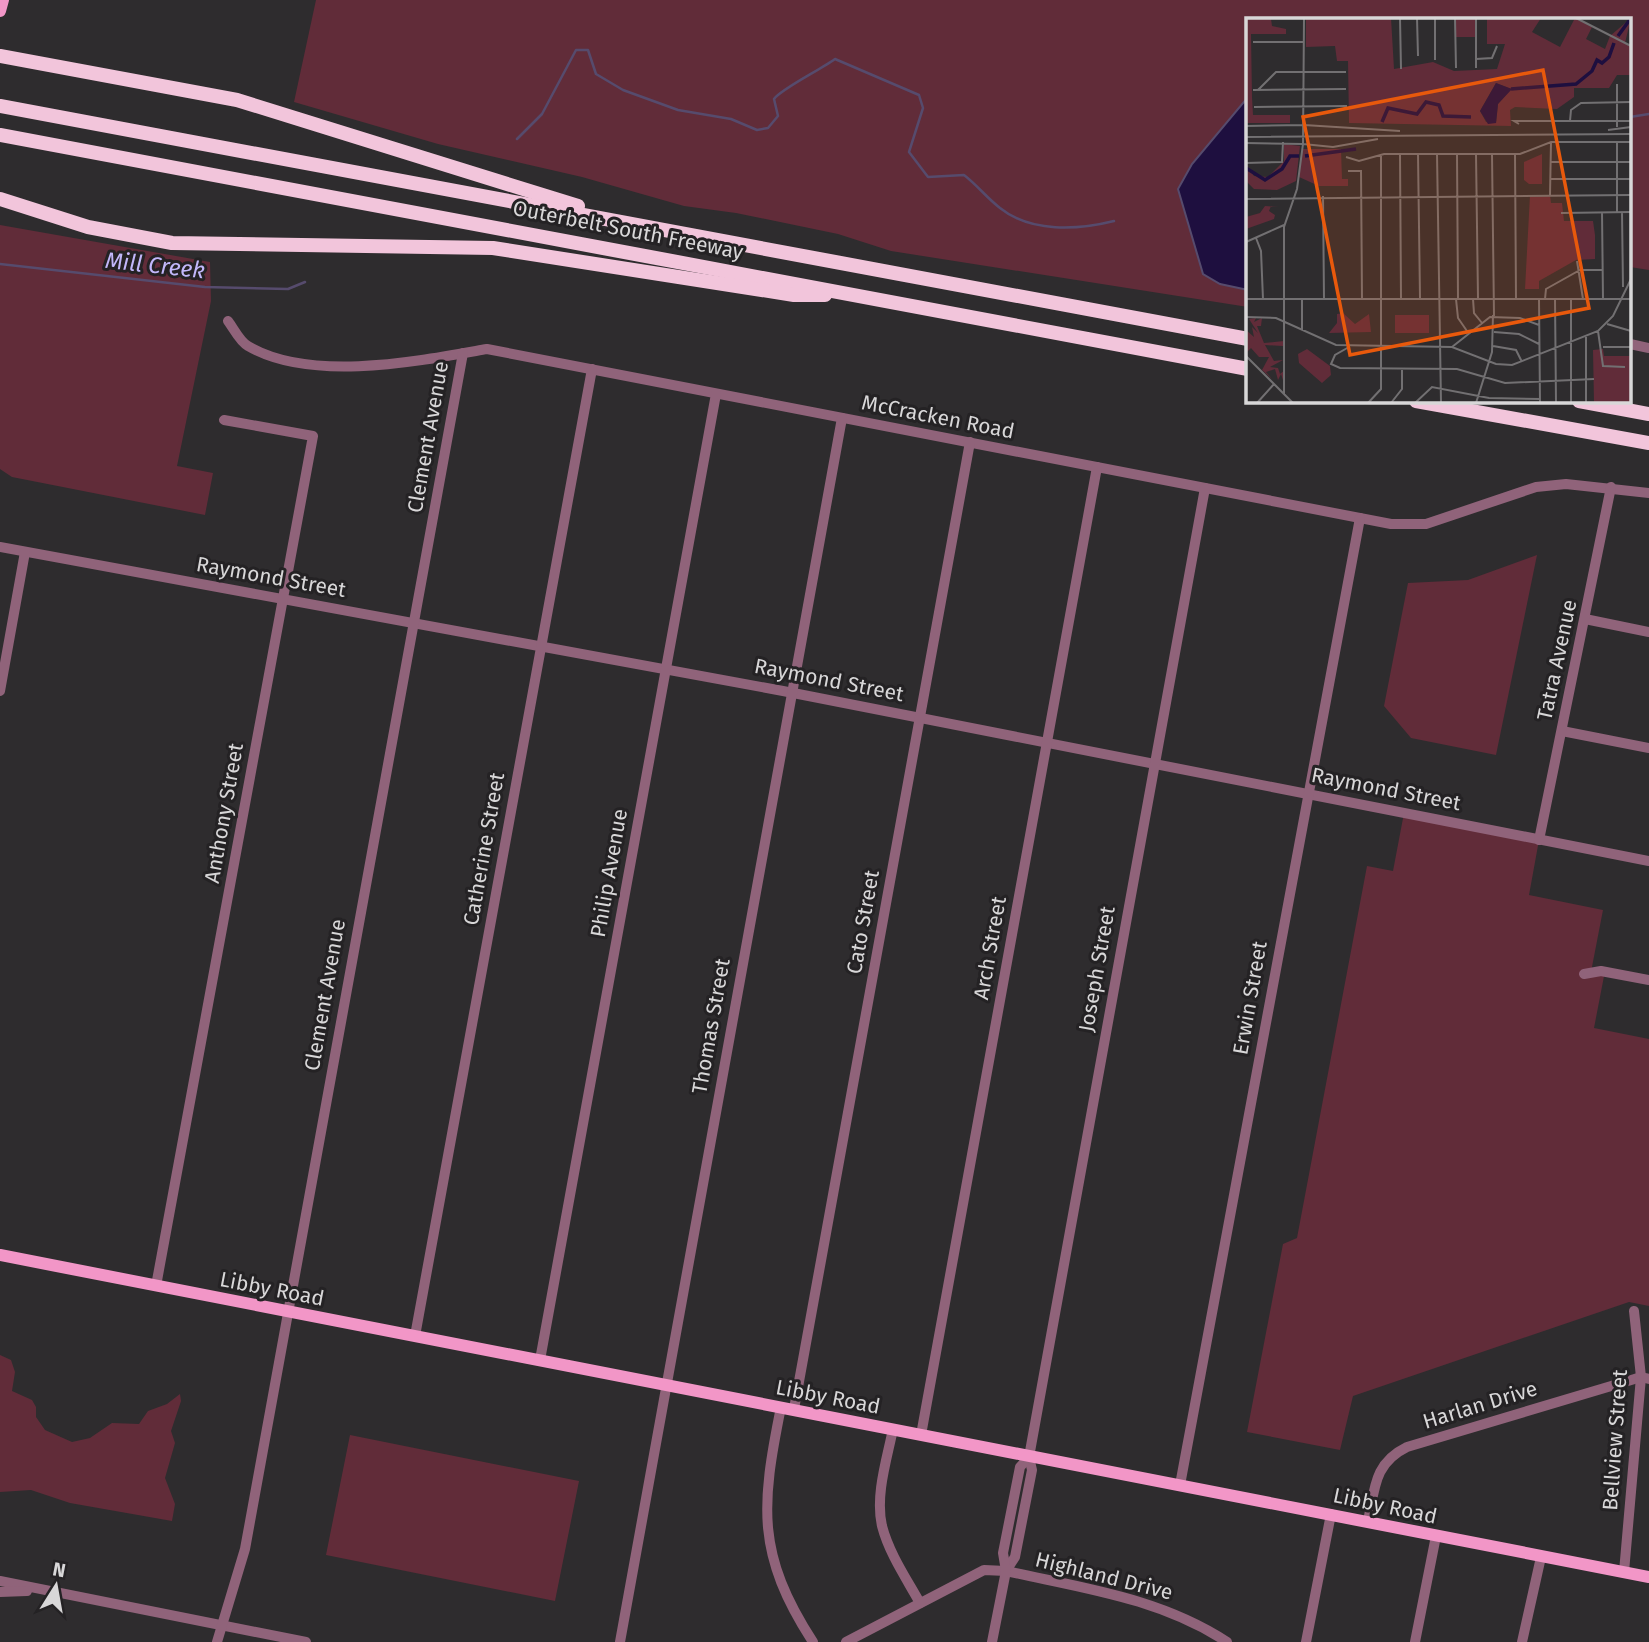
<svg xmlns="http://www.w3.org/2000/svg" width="1649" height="1642" font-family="'Fira Sans',sans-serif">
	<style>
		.green { fill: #612c39 }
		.water { fill: #1e0f3f; stroke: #564b6d; stroke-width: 2 }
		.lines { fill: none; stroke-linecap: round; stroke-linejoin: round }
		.stream { stroke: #564b6d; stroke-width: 2.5 }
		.minor { stroke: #90637a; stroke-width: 10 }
		.major { stroke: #f296c7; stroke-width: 12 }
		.highway { stroke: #f2c5db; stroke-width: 14 }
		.labels { text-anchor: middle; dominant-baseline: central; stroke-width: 6; stroke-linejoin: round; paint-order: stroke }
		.street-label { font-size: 21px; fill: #d8d7d8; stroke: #242224 }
		.water-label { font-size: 23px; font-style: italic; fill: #c2b7fa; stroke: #242224 }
		.inset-river { fill: none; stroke: #1e0f3f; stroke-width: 3.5 }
		.inset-road { fill: none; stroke: #727072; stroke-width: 2 }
		.view { fill: #e8590c; fill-opacity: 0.15; stroke: #e8590c; stroke-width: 3.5 }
		.inset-edge { fill: none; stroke: #d8d7d8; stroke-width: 3.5 }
	</style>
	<rect width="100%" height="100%" fill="#2e2c2e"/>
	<g class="green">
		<path d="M316,0H1649V270L1630,267V19H1248V97L1192,164L1178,190L1203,274L1220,284L1248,290V307L891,251L838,234L736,213L684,206L582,177L438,144L294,102Z"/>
		<path d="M0,225L210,262L211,301L177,466L213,473L205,515L12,477L0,469Z"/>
		<path d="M1537,555L1496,755L1411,738L1384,706L1408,583L1468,580Z"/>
		<path d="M1404,813L1539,840L1529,895L1603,910L1591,972L1605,971L1594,1028L1649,1039V1306L1629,1302L1353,1396L1340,1450L1247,1432L1283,1244L1297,1238L1367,866L1393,871Z"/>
		<path d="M0,1355L11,1360L15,1372L12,1391L32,1400L36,1407V1417L45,1430L72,1442L90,1438L112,1423L139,1424L148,1411L167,1404L180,1394L181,1401L171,1431L175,1443L165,1478L175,1504L172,1521L70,1503L31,1490L0,1492Z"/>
		<path d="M350,1435L579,1481L555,1601L326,1555Z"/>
	</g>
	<path class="water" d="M1248,97V290L1220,284L1203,274L1178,189L1192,164Z"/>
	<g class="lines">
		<g class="stream">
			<path d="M1630,117L1649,114"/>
			<path d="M517,139L542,114L576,50H588L596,74L623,90L678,110L731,119L757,130L768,128L778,116L774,99C781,89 820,70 835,59L919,95L923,108L909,152L928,177L964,175C977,185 987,198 1000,208C1031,233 1078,230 1114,221"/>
			<path d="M0,264L205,287L288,289L305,282"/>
		</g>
		<g class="minor">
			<path d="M228,321C234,329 240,342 248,346C311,383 419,361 487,349L1391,524H1426L1536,487L1566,484L1649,493"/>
			<path d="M1630,344L1649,348"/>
			<path d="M0,547L783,691L1649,861"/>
			<path d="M1585,619L1649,632"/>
			<path d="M0,691L25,552"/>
			<path d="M1562,731L1649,748"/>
			<path d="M1539,840L1611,487"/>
			<path d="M1584,974L1601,971L1649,980"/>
			<path d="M156,1286L313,436L224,420"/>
			<path d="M415,1336L592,369"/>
			<path d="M540,1360L716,394"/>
			<path d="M781,1407C761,1506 756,1554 813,1642"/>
			<path d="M794,1409L970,442"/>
			<path d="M893,1429C887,1459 875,1495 882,1526C889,1553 906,1578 920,1603"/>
			<path d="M921,1435L1097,467"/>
			<path d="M1180,1485L1360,518"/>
			<path d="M1368,1521C1375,1488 1374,1463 1407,1447L1628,1381L1641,1377L1649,1379"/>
			<path d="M1006,1571L1015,1557L1032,1470L1029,1457L1205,488"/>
			<path d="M1624,1572L1641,1377L1634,1311"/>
			<path d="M0,1581L306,1642"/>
			<path d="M0,1592L27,1591"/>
			<path d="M217,1642L245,1549L463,353"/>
			<path d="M620,1642L842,418"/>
			<path d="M846,1642L984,1570L1006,1571C1082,1588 1160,1598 1227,1642"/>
			<path d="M992,1642L1006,1571L1003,1553L1020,1467L1029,1457"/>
			<path d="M1306,1642L1331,1514"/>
			<path d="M1415,1642L1436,1536"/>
			<path d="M1522,1642L1541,1557"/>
		</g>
		<g class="major">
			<path d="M0,11L3,0"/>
			<path d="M0,1255L1649,1577"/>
		</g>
		<g class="highway">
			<path d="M0,56L237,100L578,206"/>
			<path d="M0,106L1248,339"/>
			<path d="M0,135L1248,369"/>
			<path d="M0,199L88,227L172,243L493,248L794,295H825"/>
			<path d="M1416,401L1649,443"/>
			<path d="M1579,401L1649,414"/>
		</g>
	</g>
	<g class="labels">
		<g class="street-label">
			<text transform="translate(628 230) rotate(11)">Outerbelt South Freeway</text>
			<text transform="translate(938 417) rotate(11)">McCracken Road</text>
			<text transform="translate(428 437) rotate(-80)">Clement Avenue</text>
			<text transform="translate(271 577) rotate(10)">Raymond Street</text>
			<text transform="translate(1557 660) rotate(-78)">Tatra Avenue</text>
			<text transform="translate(829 680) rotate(11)">Raymond Street</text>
			<text transform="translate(1386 789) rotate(11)">Raymond Street</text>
			<text transform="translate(224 813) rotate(-80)">Anthony Street</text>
			<text transform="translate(484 849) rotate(-80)">Catherine Street</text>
			<text transform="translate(609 873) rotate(-80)">Philip Avenue</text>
			<text transform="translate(863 922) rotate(-80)">Cato Street</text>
			<text transform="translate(990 948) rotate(-80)">Arch Street</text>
			<text transform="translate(1097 969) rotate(-80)">Joseph Street</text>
			<text transform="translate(325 995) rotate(-80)">Clement Avenue</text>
			<text transform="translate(1250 998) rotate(-80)">Erwin Street</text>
			<text transform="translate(711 1026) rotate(-80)">Thomas Street</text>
			<text transform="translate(272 1289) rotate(11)">Libby Road</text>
			<text transform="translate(828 1397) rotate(11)">Libby Road</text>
			<text transform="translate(1480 1405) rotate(-17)">Harlan Drive</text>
			<text transform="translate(1615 1440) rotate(-86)">Bellview Street</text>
			<text transform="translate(1385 1506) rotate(12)">Libby Road</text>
			<text transform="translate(1104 1576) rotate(14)">Highland Drive</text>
		</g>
		<g class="water-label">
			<text transform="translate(155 265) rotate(6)">Mill Creek</text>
		</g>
	</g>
	<g transform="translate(1246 18)">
		<rect width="385" height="385" fill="#2e2c2e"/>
		<path d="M0,0L25,1L26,8L40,11V16H5L6,79L7,97H44V105H0ZM60,0H145L148,51L187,44L208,53L251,51L259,26H241V1L295,0L286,14L314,29L329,0L346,9L340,21L359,31L364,18L385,0L379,25L385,28V57H371L363,70H328V79L311,91L269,89L264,92L265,108L103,105L102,43H91L89,28L60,29ZM250,65L265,71L252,86L250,105L240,104L234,93ZM209,0H230V19H210ZM38,126L54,128L50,163L31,172L8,171L0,163V146L8,158L22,159L38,143ZM56,131H95L96,161H102V168H73L53,159ZM296,136V166H283L278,162V144ZM284,177H304L305,185H316L318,203H347L349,217V241L330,242L293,263V271H279ZM19,188L33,189L25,188L23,193L29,197L28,201L0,211V199L14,195ZM91,296L97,295L109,306L123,296L125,314L83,315L91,305ZM149,297H183V315H149ZM10,300L8,304L16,300L15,308H11L18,325L38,323L37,328L19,327L28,343L37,342L24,349L32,350L34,356L39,352L38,365L35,356L32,362L29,351L20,354L26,361L16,352L23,339H13L5,330L1,334L0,312L8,319L6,309L12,315L3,301ZM61,331L84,348L85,357L76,365L53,345L52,336ZM357,331L358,338H385V385H348L347,332Z" fill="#612c39" fill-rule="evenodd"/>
		<path d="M250,65L266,71L252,86L250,105L242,106L234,93Z" fill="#1e0f3f"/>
		<path class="inset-river" d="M372,18L385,0M265,71L330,66L346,53L351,42L356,45L363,39L368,25M136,104L142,90L171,96L180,84L193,87L197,98L225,99M59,138L110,131M0,150L19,162L36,151L44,138H53"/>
		<path class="inset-road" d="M154,0L155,51M171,0L172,38M189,0V42M209,0L210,50M230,0V50M330,0L385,28M7,24H58M230,41L246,40L251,28M7,72L100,71M12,72L30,54H100M8,89L101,88M324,103L325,92L335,85L385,84M273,106L268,103H385M58,107L154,113M0,108L58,107M371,109V66M362,112L385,109M0,119L385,116M371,124V194M0,125L57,126M57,126L87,129L132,121M154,136L155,280M172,136L174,280M191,136L195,385M211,136L212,280M230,136L232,280M246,136L248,298M269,136L270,280M100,139L113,143L138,136H274L305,124H385M305,144H385M0,145L36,144L37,124M102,153H115L116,281M305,161H385M304,177L305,124M77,178L78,281M0,181L385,177M356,194L357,281M376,194L377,269M315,195L385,194M10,220L15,233L17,281M0,224L38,207M331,243L337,281M0,281H385M56,281V313M210,281L212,300L223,316M227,281L228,295L236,305M293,281L294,385M299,281L300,271L334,252H356M309,281L310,385M325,281V385M0,299L30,300L90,327L206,329L250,346L266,347L352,313L367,298L385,261M361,306L385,313M352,313L357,348L379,349M248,314L273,316L293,326M340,319V385M247,328L270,332L276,344M103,329L89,337L85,346L94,350L211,351L259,365L348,361M206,329L244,299L274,300L293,307M357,329H385M0,338L47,385M38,376V209L51,171L57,126L58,0M11,385L28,366M122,385L135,371V137M145,385L156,371V350M169,385L186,369L243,380L294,381M230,385L246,334L247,297"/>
		<path class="view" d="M297,52L343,290L104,337L57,99Z"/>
		<rect width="385" height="385" class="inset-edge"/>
	</g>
	<g transform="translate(56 1586) rotate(11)" stroke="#242224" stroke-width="5" paint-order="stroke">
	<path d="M0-5L12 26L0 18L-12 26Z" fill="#d8d7d8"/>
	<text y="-10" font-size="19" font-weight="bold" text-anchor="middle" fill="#d8d7d8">N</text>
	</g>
</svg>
